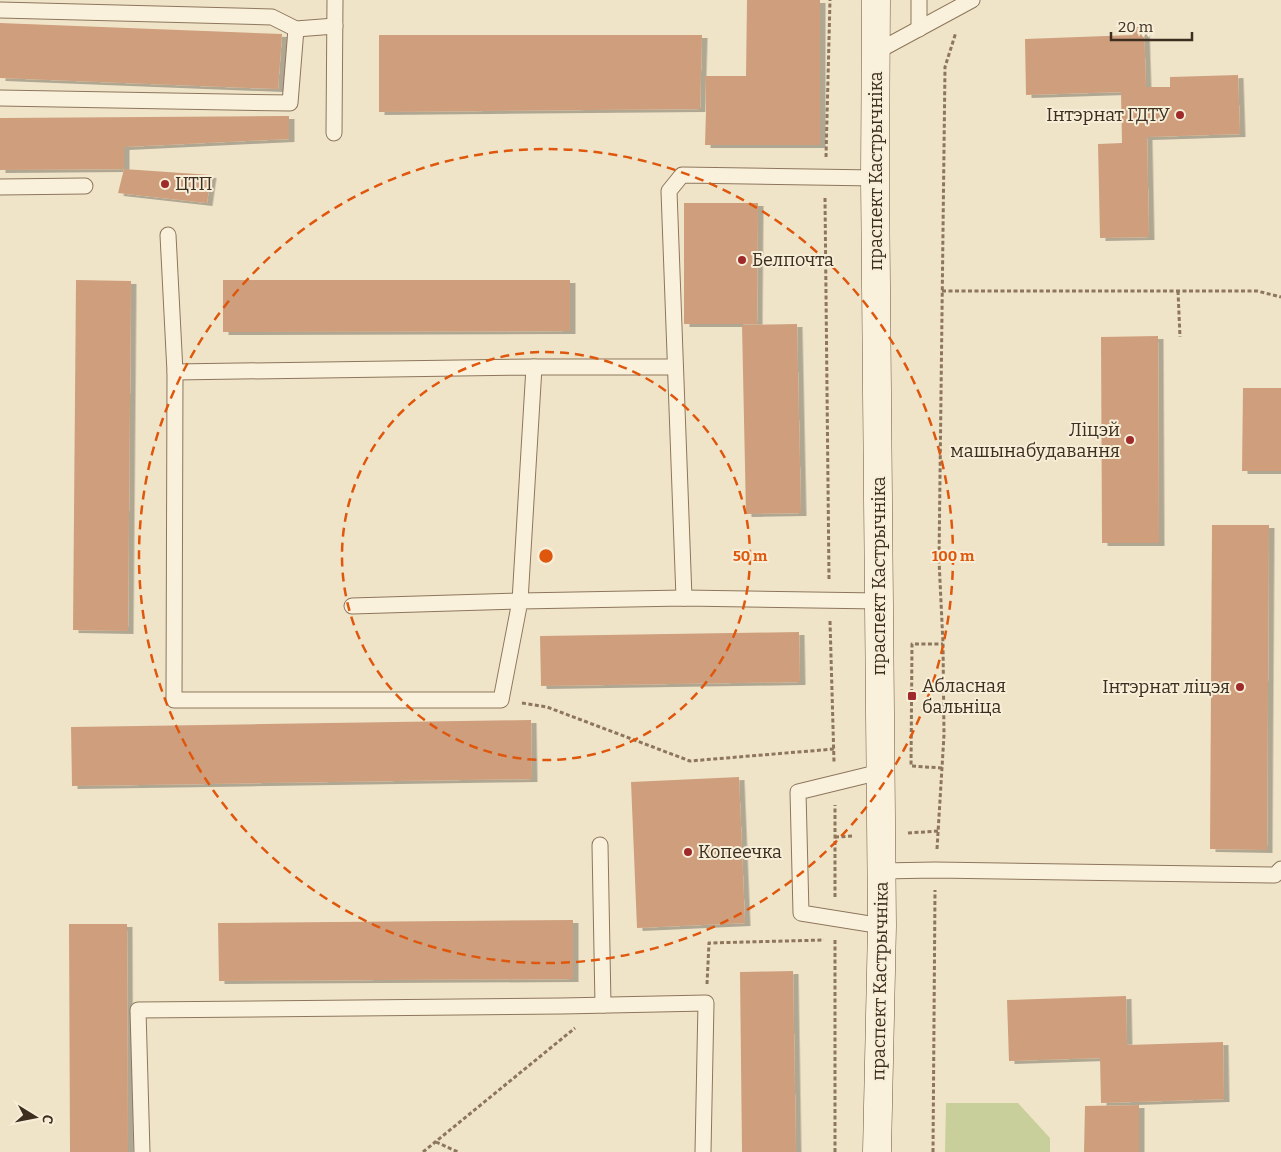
<svg xmlns="http://www.w3.org/2000/svg" width="1281" height="1152" font-family="Bitter,serif">
	<style>
		.green { fill: #c9cf9b }
		.building { fill: #cf9f7d; filter: url(#shadow) }
		.lines { fill: none; stroke-linecap: round; stroke-linejoin: round }
		.lane-casing { stroke: #8d765c; stroke-width: 17 }
		.secondary-casing { stroke: #6f573f; stroke-width: 29 }
		.path { stroke: #8d765c; stroke-width: 3; stroke-dasharray: 4 2.5; stroke-linecap: butt }
		.lane { stroke: #faf1dc; stroke-width: 15 }
		.secondary { stroke: #faf1dc; stroke-width: 28 }
		.ring { fill: none; stroke: #df570d; stroke-width: 2.5; stroke-dasharray: 9 6 }
		.poi-dot { fill: #9e2a2b; stroke: #f7eed8; stroke-width: 2 }
		.labels { text-anchor: middle; dominant-baseline: central; stroke-width: 4; stroke-linejoin: round; paint-order: stroke }
		.poi-label { font-size: 18px; fill: #3d2e20; stroke: #f7eed8; text-anchor: start }
		.street-label { font-size: 18px; fill: #3d2e20; stroke: #f7eed8 }
		.centre { fill: #df570d; stroke: #f7eed8; stroke-width: 2.5 }
		.ring-label { font-size: 15px; text-anchor: middle; font-weight: bold; fill: #df570d; stroke: #f7eed8; stroke-width: 4; stroke-linejoin: round; paint-order: stroke }
	</style>
	<defs>
		<filter id="shadow"><feDropShadow dx="5.5" dy="3" stdDeviation="0" flood-color="#0004"/></filter>
	</defs>
	<rect width="100%" height="100%" fill="#f0e4c8"/>
	<path class="green" d="M946,1103H1018L1050,1138V1152H945Z"/>
	<g class="building">
		<path d="M747,0H820V145H705L706,111L705,76H746Z"/>
		<path d="M0,23L282,34L278,89L0,78Z"/>
		<path d="M1133,27H1144L1146,87H1170V77L1238,75L1240,134L1147,137L1149,237L1100,238L1098,144L1122,143L1121,92L1026,95L1025,39L1133,35Z"/>
		<path d="M379,35H702L700,109L379,112Z"/>
		<path d="M289,116V139L124,147V169L0,170V118Z"/>
		<path d="M124,169L211,175L207,203L118,193Z"/>
		<path d="M684,203H758L757,324H684Z"/>
		<path d="M76,280L131,281L128,631L73,630Z"/>
		<path d="M223,280H570V331L223,332Z"/>
		<path d="M797,324L801,513L746,514L742,325Z"/>
		<path d="M1158,336L1159,543H1102L1101,337Z"/>
		<path d="M1243,388H1281V471H1242Z"/>
		<path d="M1212,525H1269L1267,850L1210,849Z"/>
		<path d="M799,632L800,682L541,686L540,636Z"/>
		<path d="M531,720L532,779L72,786L71,727Z"/>
		<path d="M739,777L745,923L637,928L631,782Z"/>
		<path d="M573,920V979L219,981L218,923Z"/>
		<path d="M69,924H127L128,1152H70Z"/>
		<path d="M793,971L796,1152H742L740,972Z"/>
		<path d="M1126,996L1127,1045L1223,1042L1224,1099L1101,1103L1100,1058L1009,1061L1007,1000Z"/>
		<path d="M1139,1105V1152H1084L1085,1106Z"/>
	</g>
	<g class="lines">
		<defs>
			<g id="lane">
				<path d="M0,10L272,17L296,29L335,26"/>
				<path d="M919,29V0"/>
				<path d="M876,52L972,0"/>
				<path d="M0,98L290,103L296,29"/>
				<path d="M334,133L335,0"/>
				<path d="M0,187L85,186"/>
				<path d="M168,235L175,372L174,700H501L520,601L684,598L879,601"/>
				<path d="M534,367H675"/>
				<path d="M175,372L534,367L520,601L352,606"/>
				<path d="M684,598L669,191L682,175L875,178"/>
				<path d="M880,772L798,792L801,913L882,926"/>
				<path d="M600,845L603,1005"/>
				<path d="M881,871L935,870L1275,875L1281,869"/>
				<path d="M142,1152L138,1010L562,1006L706,1003L703,1152"/>
			</g>
			<path id="secondary" d="M876,0L875,178L882,926L877,1152"/>
		</defs>
		<use href="#lane" class="lane-casing"/>
		<use href="#secondary" class="secondary-casing"/>
		<g class="path">
			<path d="M826,157L830,0"/>
			<path d="M825,198L829,579"/>
			<path d="M942,291H1257L1281,297"/>
			<path d="M1178,291L1180,337"/>
			<path d="M830,621L834,762"/>
			<path d="M522,703L547,707L690,761L834,749"/>
			<path d="M942,768L911,766L912,644H943"/>
			<path d="M908,833L939,831"/>
			<path d="M835,837L854,836"/>
			<path d="M937,849L944,735L943,644L939,560L945,67L956,32"/>
			<path d="M835,897V805"/>
			<path d="M835,940V1152"/>
			<path d="M707,984L709,943L824,940"/>
			<path d="M436,1142L458,1152"/>
			<path d="M423,1152L575,1028"/>
			<path d="M933,1152L935,890"/>
		</g>
		<use href="#lane" class="lane"/>
		<use href="#secondary" class="secondary"/>
	</g>
	<g class="ring">
		<circle cx="546" cy="556" r="204"/>
		<circle cx="546" cy="556" r="407"/>
	</g>
	<g class="poi-dot">
		<circle cx="1180" cy="115" r="5"/>
		<circle cx="165" cy="184" r="5"/>
		<circle cx="742" cy="260" r="5"/>
		<circle cx="1130" cy="440" r="5"/>
		<circle cx="1240" cy="687" r="5"/>
		<rect x="907" y="691" width="10" height="10" rx="2.5"/>
		<circle cx="688" cy="852" r="5"/>
	</g>
	<g class="labels">
		<g class="poi-label">
			<text x="1170" y="115" text-anchor="end">Інтэрнат ГДТУ</text>
			<text x="175" y="184">ЦТП</text>
			<text x="752" y="260">Белпочта</text>
			<text x="1120" y="430" text-anchor="end">Ліцэй<tspan x="1120" dy="21">машынабудавання</tspan></text>
			<text x="922" y="686">Абласная<tspan x="922" dy="21">бальніца</tspan></text>
			<text x="1230" y="687" text-anchor="end">Інтэрнат ліцэя</text>
			<text x="698" y="852">Копеечка</text>
		</g>
		<g class="street-label">
			<text transform="translate(876 171) rotate(-90)">праспект Кастрычніка</text>
			<text transform="translate(879 576) rotate(-90)">праспект Кастрычніка</text>
			<text transform="translate(880 981) rotate(-89)">праспект Кастрычніка</text>
		</g>
	</g>
	<circle cx="546" cy="556" r="8" class="centre"/>
	<g class="ring-label">
		<text x="750" y="561">50 m</text>
		<text x="953" y="561">100 m</text>
	</g>
	<g transform="translate(35 1117) rotate(100)" stroke="#f7eed8" stroke-width="4" paint-order="stroke">
	<path d="M0-4L9 19L0 12L-9 19Z" fill="#3d2e20"/>
	<text y="-8" font-size="14" font-weight="bold" text-anchor="middle" fill="#3d2e20">С</text>
	</g>
	<path d="M1111 32v8h81v-8" fill="none" stroke="#3d2e20" stroke-width="2.5"/>
	<text x="1118" y="32" font-size="15" fill="#3d2e20" stroke="#f7eed8" stroke-width="4" paint-order="stroke">20 m</text>
</svg>
